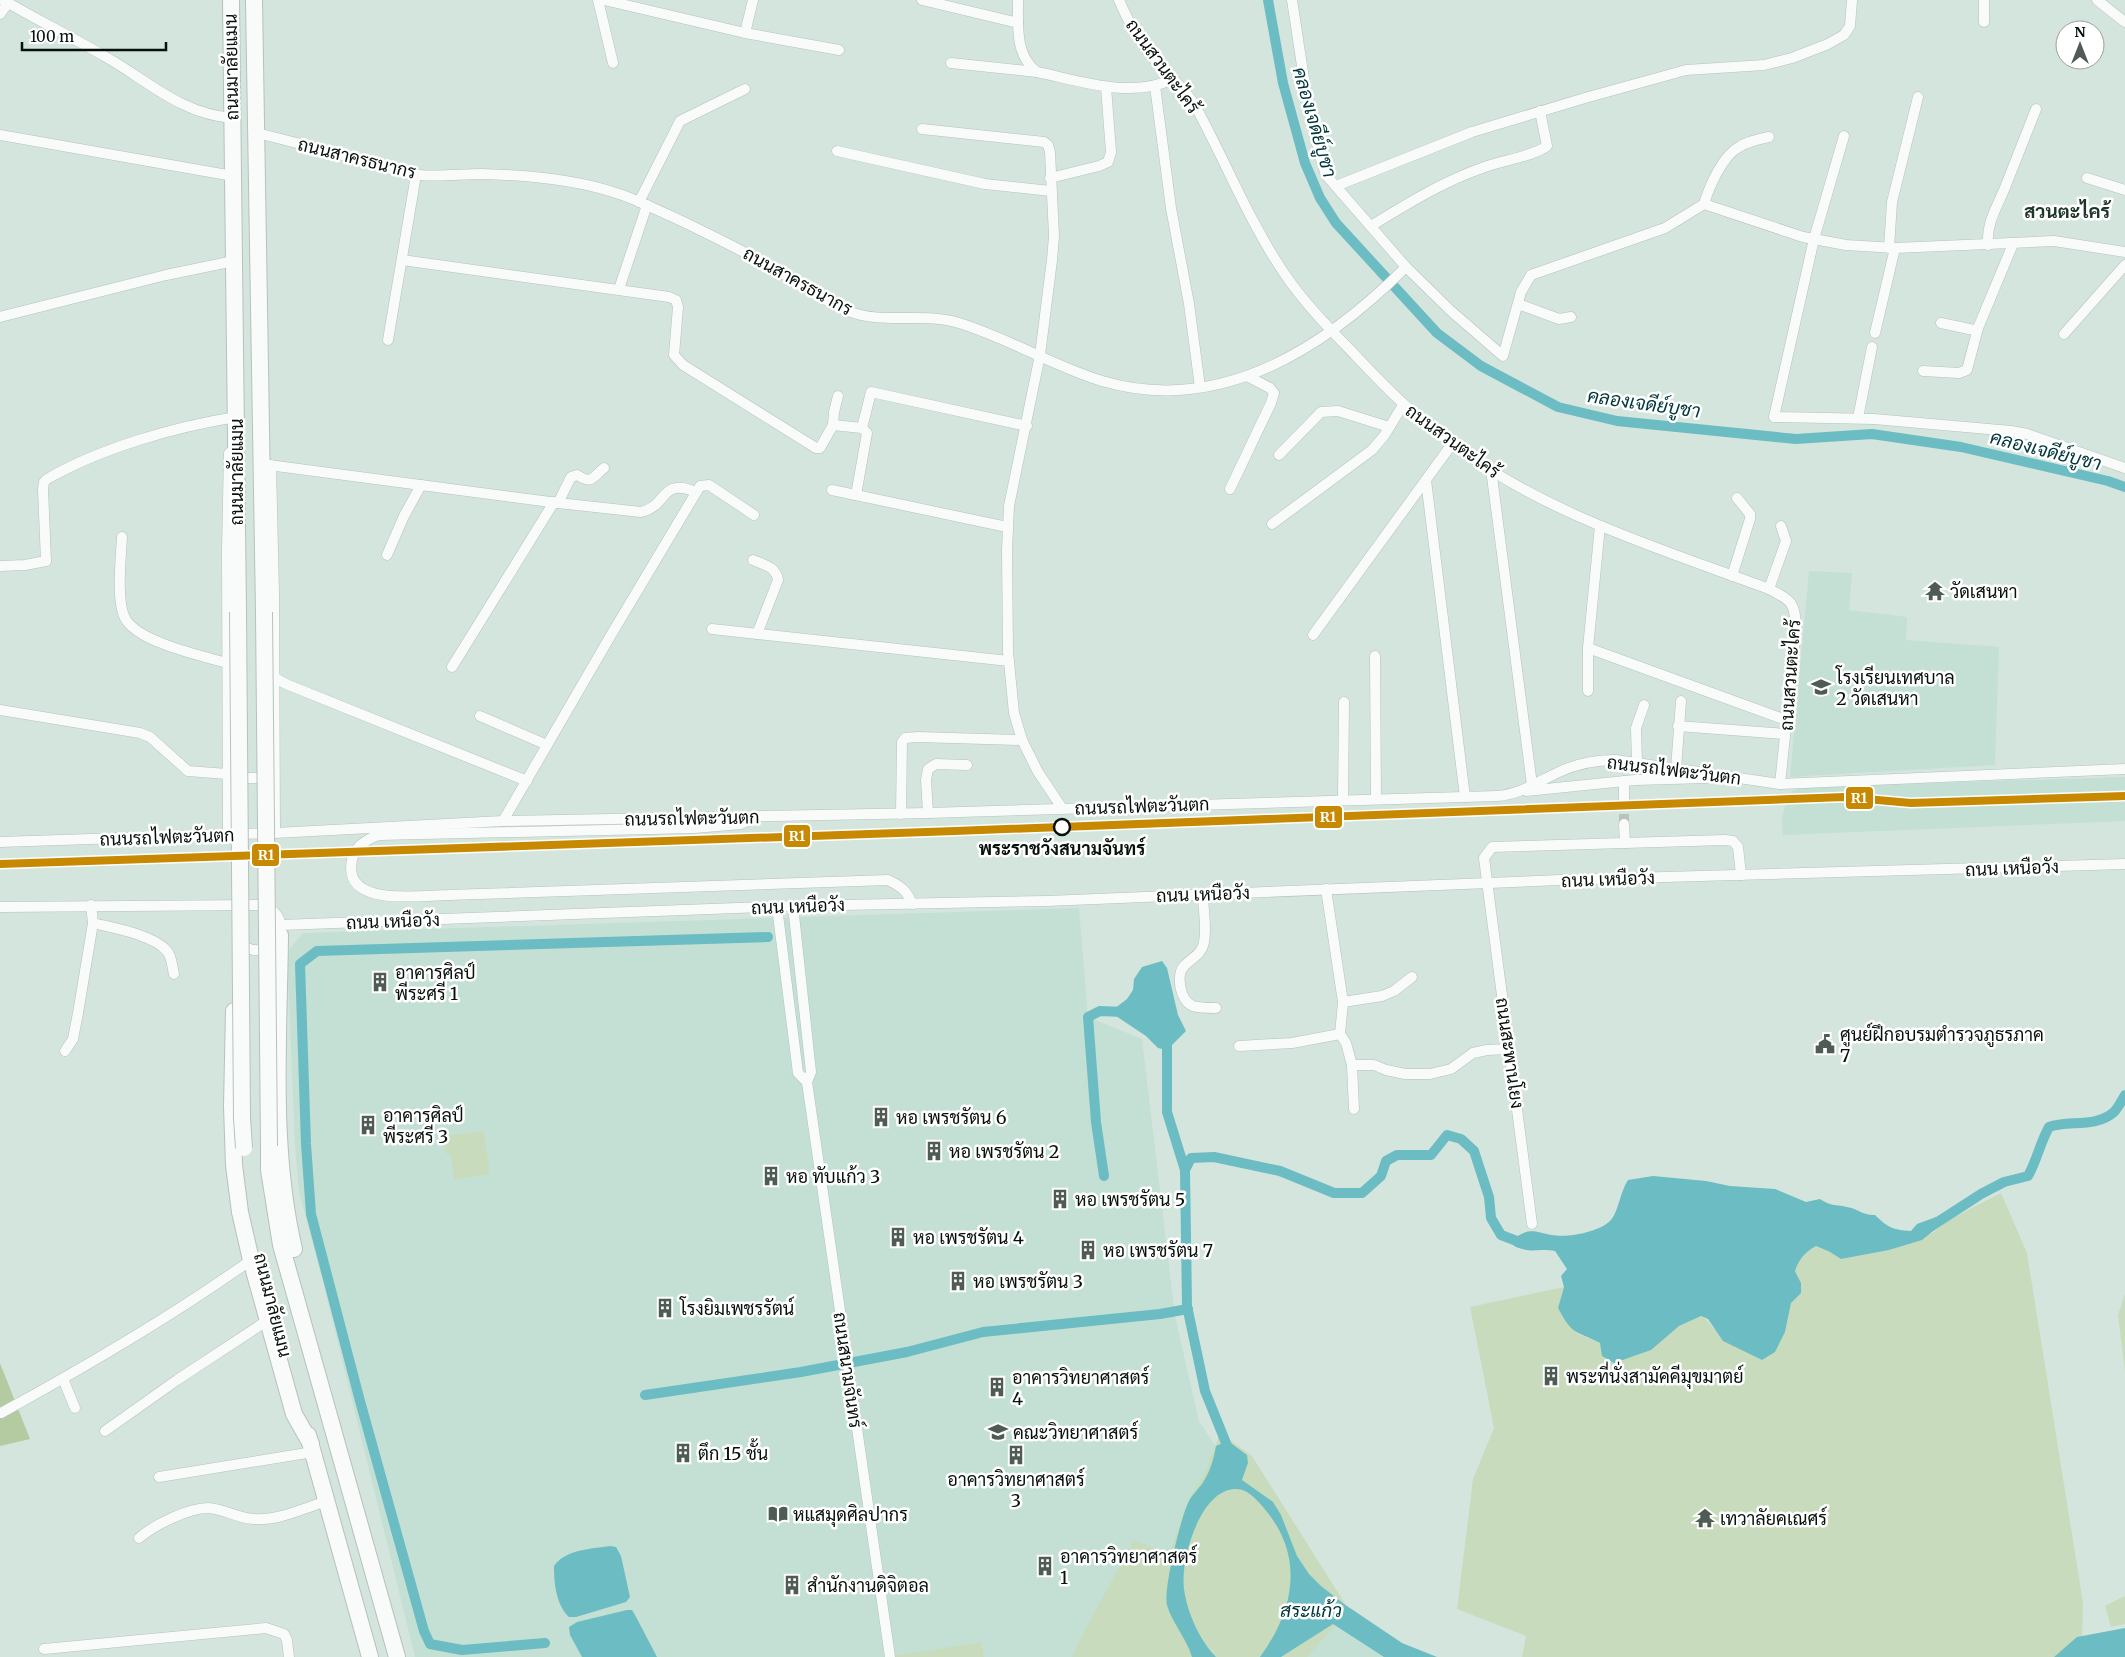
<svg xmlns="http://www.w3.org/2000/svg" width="2125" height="1657" font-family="Merriweather,Sarabun,serif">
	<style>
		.built { fill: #c4e0d4 }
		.green { fill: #c8dcbd }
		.forest { fill: #b4cba2 }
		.water { fill: #6cbcc3 }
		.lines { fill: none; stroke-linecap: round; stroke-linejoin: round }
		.canal { stroke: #6cbcc3; stroke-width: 10 }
		.minor-tunnel { stroke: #b5c5be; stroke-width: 10; stroke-dasharray: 10 5; stroke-linecap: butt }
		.minor-casing { stroke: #b5c2bc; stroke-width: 11 }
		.trunk-casing { stroke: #b5c2bc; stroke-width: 18 }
		.minor { stroke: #f9fbfa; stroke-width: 10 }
		.trunk { stroke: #f9fbfa; stroke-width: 16 }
		.trunk-bridge-casing { stroke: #b5c2bc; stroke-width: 18; stroke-linecap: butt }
		.trunk-bridge { stroke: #f9fbfa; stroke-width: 16 }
		.rail-1-casing { stroke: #fff; stroke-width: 11 }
		.rail-1 { stroke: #c78802; stroke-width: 8 }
		.stop-dot { fill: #fff; stroke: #07110c; stroke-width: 2.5 }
		.labels { text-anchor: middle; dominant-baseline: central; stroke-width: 5; stroke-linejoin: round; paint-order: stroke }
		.street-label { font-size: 18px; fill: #07110c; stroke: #fff }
		.poi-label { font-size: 18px; fill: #07110c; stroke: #fff; text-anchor: start }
		.stop-label { font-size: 18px; font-weight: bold; fill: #07110c; stroke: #fff }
		.water-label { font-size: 19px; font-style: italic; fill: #01363b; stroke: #fff }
		.neighbourhood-label { font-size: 19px; font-weight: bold; fill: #1d352b; stroke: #fff }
		.line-badge { stroke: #fff; stroke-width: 2 }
		.badge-label { font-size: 14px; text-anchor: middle; font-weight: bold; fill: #fff }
	</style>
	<rect width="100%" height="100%" fill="#d4e5dd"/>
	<g class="built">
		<path d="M1809,571L1852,573L1849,610L1907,617L1906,640L1999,647L1995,765L1790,777Z"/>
		<path d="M2125,777V821L1783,835L1782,818L1787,798L1792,791L1802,787Z"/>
		<path d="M1079,908L1088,1017L1142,1039L1175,1316L1199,1421L1310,1591L1404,1657H415L324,1286L299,1192L295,1147L287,952L303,933Z"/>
	</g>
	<g class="green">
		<path d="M484,1131L490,1174L454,1180L451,1154L445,1153L443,1136Z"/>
		<path d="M2001,1193L2027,1253L2083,1603L2082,1638L2068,1657H1522L1526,1636L1457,1609L1473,1479L1494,1428L1470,1307L1564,1287L1558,1308L1576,1333L1600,1343L1667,1336L1679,1326L1701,1316C1709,1320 1711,1327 1718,1332C1731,1344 1746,1353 1762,1360L1785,1332L1791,1303L1801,1283L1795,1271C1799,1259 1805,1252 1815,1246L1830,1252L1841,1259L1889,1250L1904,1245L1934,1232L1943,1223Z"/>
		<path d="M2125,1294V1371L2118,1315Z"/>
		<path d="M1220,1433L1252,1456L1349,1610L1307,1657H1072L1083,1633L1134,1540L1169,1554L1189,1499L1205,1473Z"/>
		<path d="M2125,1596V1624L2111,1627L2105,1606Z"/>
		<path d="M981,1642L984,1657H895V1656Z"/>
	</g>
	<path class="forest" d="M0,1363L30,1439L0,1446Z"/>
	<g class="water">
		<path d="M1162,961L1167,968L1178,1015L1186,1031L1167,1050L1158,1048L1146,1036L1110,1012L1127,999L1133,990L1134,979L1142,967Z"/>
		<path d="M1653,1176L1706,1181L1730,1186L1775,1189L1806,1202L1820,1199C1833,1207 1834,1204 1847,1207C1859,1209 1861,1215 1875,1215C1887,1227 1893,1230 1911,1231L1917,1224L1936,1217L1943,1223L1922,1240L1889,1250L1841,1259L1830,1252L1816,1246C1805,1252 1799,1259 1795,1271L1801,1283V1293L1791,1303L1785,1332L1775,1352L1762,1360L1723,1341L1708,1319L1701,1316L1679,1326L1651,1350L1614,1363L1602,1356L1600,1343C1575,1330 1573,1336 1558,1308L1564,1287L1561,1276L1567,1269L1555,1251C1537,1248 1532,1254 1514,1246L1515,1238C1530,1227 1535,1232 1552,1235C1568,1238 1600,1232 1611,1220C1619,1210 1620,1192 1628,1180Z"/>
		<path d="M1228,1441L1247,1455L1248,1463L1242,1480L1273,1502L1281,1515L1297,1556L1309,1574L1321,1586L1344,1604L1402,1643L1437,1657H1384L1333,1624L1281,1657H1260C1295,1609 1305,1555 1263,1507C1256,1499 1247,1488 1235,1489C1200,1490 1180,1560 1184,1589C1187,1612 1200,1641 1216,1657H1192C1187,1639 1172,1623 1167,1605C1163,1590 1181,1516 1189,1501C1193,1493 1201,1487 1205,1479C1211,1469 1214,1457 1216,1446Z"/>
		<path d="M610,1546L616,1547L621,1556L630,1597L626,1602L576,1617H569C556,1605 554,1583 554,1566C566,1549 591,1549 610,1546Z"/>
		<path d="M627,1610H632L635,1615L657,1657H582L570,1635L569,1627L577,1622Z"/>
		<path d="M2125,1628V1657H2054L2077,1637Z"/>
	</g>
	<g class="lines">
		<g class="canal">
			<path d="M1268,0L1283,83L1305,163L1320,198L1336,223L1437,333L1481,366L1558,407L1617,421L1796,439L1872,434L1961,447L2108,481L2125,487"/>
			<path d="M1167,1037V1112L1185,1170"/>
			<path d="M1104,1176L1096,1122L1088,1017L1100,1011L1124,1012"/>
			<path d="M1930,1227L1981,1194L2004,1182L2028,1176C2037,1160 2040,1143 2049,1127C2069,1120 2096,1128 2114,1112C2118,1108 2122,1100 2125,1095"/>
			<path d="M645,1395L801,1372L907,1352L983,1332L1160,1314L1188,1309"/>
			<path d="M1228,1453V1448L1205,1391L1187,1306L1185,1170L1191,1158L1214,1157L1280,1171L1334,1193H1362L1381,1176L1386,1161L1397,1155H1431L1447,1135L1461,1139L1474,1151L1489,1197L1491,1218L1501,1235L1522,1243H1527"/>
			<path d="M545,1643L462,1650L430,1644L424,1631L360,1401L311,1214L306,1144L300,964L317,951L768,937"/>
		</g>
		<path class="minor-tunnel" d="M1624,799V824"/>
		<defs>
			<g id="minor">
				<path d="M3,0C37,20 72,37 106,57C148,81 181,114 232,118"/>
				<path d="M598,0L613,63"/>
				<path d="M604,0L745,33L839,50"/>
				<path d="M922,0L1018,23"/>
				<path d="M1018,0C1018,25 1015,56 1037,72C1081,81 1131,99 1173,79"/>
				<path d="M1119,0C1128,21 1139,42 1154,59C1169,76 1188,91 1198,111C1227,165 1250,223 1284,273C1304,303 1331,330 1356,356C1386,388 1414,416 1450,442C1542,513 1661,549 1769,589C1793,601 1795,603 1796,630L1780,784"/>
				<path d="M1292,0C1301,56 1308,121 1326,175L1406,267L1451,311L1503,356L1521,292L1531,275L1665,228L1704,204L1803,237L1846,245L1895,248L2054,241L2125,252"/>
				<path d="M1984,0V22"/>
				<path d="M2097,0L2125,22"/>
				<path d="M0,14L8,3"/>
				<path d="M745,33L753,0"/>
				<path d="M951,63L1037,72"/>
				<path d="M1155,86L1171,208L1189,304L1200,387"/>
				<path d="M922,129L1044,142L1048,145L1050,152L1054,236L1052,260L1040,355L1009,506L1007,550L1008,652L1014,713L1022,740L1038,772L1062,808"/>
				<path d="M257,133C289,141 321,149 353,158C375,164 397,173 419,175C440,177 461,174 481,174C526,175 574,179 616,193C636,199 654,209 673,217C709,234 744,251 778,271C801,284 824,301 848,311C882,325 923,312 959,323C1008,338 1053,366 1102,381C1220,416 1326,347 1406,267"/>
				<path d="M0,135L233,176"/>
				<path d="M1844,136L1814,239L1774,417L1874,419L2011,431L2027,434L2125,468"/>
				<path d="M837,151L985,184L1051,191"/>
				<path d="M1050,178L1099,166L1108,162L1111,152L1106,87"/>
				<path d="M2087,178L2125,190"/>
				<path d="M1336,186L1472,132L1585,98L1686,70L1764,65L1792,58L1828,44L1844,35L1850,26L1852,0"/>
				<path d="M639,202L680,121L745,89"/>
				<path d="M1704,204C1709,187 1723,155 1739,147C1748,141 1759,139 1769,137"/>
				<path d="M1371,226C1407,204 1442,182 1482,168C1500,161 1534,156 1547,146L1540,111"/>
				<path d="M1988,245C1986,222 1998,206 2006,185C2016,160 2026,134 2036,109"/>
				<path d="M1889,248L1892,202L1918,97"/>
				<path d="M402,260L669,297L676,300L678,307L674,355L683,365L816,448H820L833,425L862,428"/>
				<path d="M619,289L647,205"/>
				<path d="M1518,304L1559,319L1571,317"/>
				<path d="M0,317L166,275L234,261"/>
				<path d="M1941,323L1974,330L1978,328L2013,244"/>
				<path d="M1875,333L1895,248"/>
				<path d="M2064,334L2125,265"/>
				<path d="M388,340L416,175"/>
				<path d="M1923,371L1959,373L1967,370L1978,328"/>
				<path d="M1858,418L1872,347"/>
				<path d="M833,425L834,412L838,396"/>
				<path d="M1279,455L1321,412L1338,411L1389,427"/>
				<path d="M261,464L558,503L641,512C667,506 661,480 691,490"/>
				<path d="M271,465L274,593L275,833"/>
				<path d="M1491,469L1532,785"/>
				<path d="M1426,480L1465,797"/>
				<path d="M1230,489L1271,403L1274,393L1270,388L1247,376"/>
				<path d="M832,490L1007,527"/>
				<path d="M856,495L867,433L862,428L871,392L1027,426"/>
				<path d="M558,503L571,477L577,475C592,484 591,479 604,468"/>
				<path d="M1272,524L1372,450L1384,436L1403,405"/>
				<path d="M122,537C121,557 116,601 125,618C137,642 202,656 227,663"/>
				<path d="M387,555L404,516L421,485"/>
				<path d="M753,560C765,565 776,567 778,580L757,634"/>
				<path d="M0,566L25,565L46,561L43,489L44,482L47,479C101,448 174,427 236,417"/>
				<path d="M1732,576L1750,519V514L1737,498"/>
				<path d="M1769,589L1786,541L1781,526"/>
				<path d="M712,629L1009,661"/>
				<path d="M1313,635L1452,444"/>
				<path d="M1588,648L1786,720"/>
				<path d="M1375,656L1376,799"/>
				<path d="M452,667L554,502"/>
				<path d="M275,678L286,684L527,781"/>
				<path d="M1588,691V648L1600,526"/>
				<path d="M0,710L140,733L150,737L188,771L227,774"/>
				<path d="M480,716L547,745"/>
				<path d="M1678,726L1785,734"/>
				<path d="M1637,763L1636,728L1644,705"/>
				<path d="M1676,769L1681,701"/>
				<path d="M234,779L237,778H260L268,782"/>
				<path d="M1526,791L1635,780L1706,778"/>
				<path d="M1624,799V781"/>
				<path d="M1343,800L1344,702"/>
				<path d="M928,813L926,780L928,769L936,764L967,765"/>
				<path d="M901,814L902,742L905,738L918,737L1022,740"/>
				<path d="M503,821L611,635L700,486L709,485L754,515"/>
				<path d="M748,821L741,824L695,828L379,835C367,839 355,846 352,860C342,908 420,895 448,895L888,880C900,886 907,890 912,904"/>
				<path d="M1624,824L1625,843"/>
				<path d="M228,835L227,551L229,453"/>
				<path d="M0,842L275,833L503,821L928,813L1497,796C1519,795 1539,781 1559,772C1578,763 1596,760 1616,760L1780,784L2125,769"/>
				<path d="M1326,889L1343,1002L1340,1034L1346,1043L1352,1065L1354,1109"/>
				<path d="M1203,894C1203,909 1207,927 1204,942C1202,954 1193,957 1185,965C1175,974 1180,1001 1193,1006C1199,1008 1209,1008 1216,1008"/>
				<path d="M0,907L258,905C271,907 282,915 280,930"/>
				<path d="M777,907L798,1073L807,1082L811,1072L793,906"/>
				<path d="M93,923C113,928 154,935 167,951C172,957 172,966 174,974"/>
				<path d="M281,925L793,906L1047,901L1560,880L2125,864"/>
				<path d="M239,942C248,951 259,953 271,946"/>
				<path d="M1343,1002L1382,996L1394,991L1412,977"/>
				<path d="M1239,1046L1292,1043L1340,1034"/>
				<path d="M65,1051L73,1039L78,1013L93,923L91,905"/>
				<path d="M1352,1065H1374L1386,1070L1405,1074H1430L1451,1069L1473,1053L1487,1050L1509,1049"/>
				<path d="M807,1082L890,1657"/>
				<path d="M1532,1224L1484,858L1492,847L1725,840L1733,841L1738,847L1741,875"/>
				<path d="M63,1379L75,1408"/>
				<path d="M1,1413C87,1366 171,1317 251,1260"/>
				<path d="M105,1431L177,1380L268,1320"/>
				<path d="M159,1477L313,1452"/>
				<path d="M139,1538C154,1525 188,1508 208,1508C224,1509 238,1518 253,1519C278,1521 304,1508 327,1501"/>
				<path d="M44,1649L266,1628L284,1634L287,1640L289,1657"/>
			</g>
			<g id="trunk">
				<path d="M231,0L238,612"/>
				<path d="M254,0L264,612"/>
				<path d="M280,935C279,1038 270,1147 294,1249"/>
				<path d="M234,1011L232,1106L234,1165L240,1212L251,1260L294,1414L311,1444"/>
				<path d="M269,1146V1170L281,1245L397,1657"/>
				<path d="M308,1435L370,1657"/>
			</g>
		</defs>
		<use href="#minor" class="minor-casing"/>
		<use href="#trunk" class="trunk-casing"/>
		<use href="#minor" class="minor"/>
		<use href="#trunk" class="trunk"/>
		<defs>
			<g id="trunk-bridge">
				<path d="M238,612L242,1118L244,1148"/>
				<path d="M264,612L269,1146"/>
			</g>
		</defs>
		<use href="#trunk-bridge" class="trunk-bridge-casing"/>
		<use href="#trunk-bridge" class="trunk-bridge"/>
		<defs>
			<path id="rail-1" d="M0,864L955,831L1844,797L1911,803L2125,796"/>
		</defs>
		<use href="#rail-1" class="rail-1-casing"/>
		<use href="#rail-1" class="rail-1"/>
	</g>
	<defs>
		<symbol id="temple-bare" viewBox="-9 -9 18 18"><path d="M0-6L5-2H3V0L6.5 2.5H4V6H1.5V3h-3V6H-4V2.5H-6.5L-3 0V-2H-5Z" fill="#4f5b55" stroke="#fff" stroke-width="2.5" paint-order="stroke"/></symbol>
		<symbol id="school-bare" viewBox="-9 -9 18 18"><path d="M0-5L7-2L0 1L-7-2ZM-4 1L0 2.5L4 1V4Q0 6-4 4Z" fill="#4f5b55" stroke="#fff" stroke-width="2.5" paint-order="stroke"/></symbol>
		<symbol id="building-bare" viewBox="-9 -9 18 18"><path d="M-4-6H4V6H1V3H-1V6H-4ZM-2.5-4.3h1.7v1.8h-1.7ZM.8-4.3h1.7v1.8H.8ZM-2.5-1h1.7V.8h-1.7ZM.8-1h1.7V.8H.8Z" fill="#4f5b55" stroke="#fff" stroke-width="2.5" paint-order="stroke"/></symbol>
		<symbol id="civic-bare" viewBox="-9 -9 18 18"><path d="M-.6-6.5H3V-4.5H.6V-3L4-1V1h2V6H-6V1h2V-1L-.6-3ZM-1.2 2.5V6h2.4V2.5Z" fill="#4f5b55" stroke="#fff" stroke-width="2.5" paint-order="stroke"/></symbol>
		<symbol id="university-bare" viewBox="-9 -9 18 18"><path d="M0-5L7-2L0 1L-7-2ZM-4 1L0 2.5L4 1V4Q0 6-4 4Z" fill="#4f5b55" stroke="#fff" stroke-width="2.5" paint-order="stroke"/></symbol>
		<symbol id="library-bare" viewBox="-9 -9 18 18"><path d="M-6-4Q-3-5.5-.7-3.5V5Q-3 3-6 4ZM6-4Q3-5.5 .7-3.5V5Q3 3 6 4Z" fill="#4f5b55" stroke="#fff" stroke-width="2.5" paint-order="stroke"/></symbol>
	</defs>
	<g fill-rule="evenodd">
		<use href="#temple-bare" x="1921" y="577" width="28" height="28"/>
		<use href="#school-bare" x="1807" y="673" width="28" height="28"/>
		<use href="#building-bare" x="366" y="968" width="28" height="28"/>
		<use href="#civic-bare" x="1811" y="1030" width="28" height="28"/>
		<use href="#building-bare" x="867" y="1103" width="28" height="28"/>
		<use href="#building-bare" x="354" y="1111" width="28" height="28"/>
		<use href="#building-bare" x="920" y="1137" width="28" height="28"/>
		<use href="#building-bare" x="757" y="1162" width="28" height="28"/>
		<use href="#building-bare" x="1046" y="1185" width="28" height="28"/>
		<use href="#building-bare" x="884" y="1223" width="28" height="28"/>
		<use href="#building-bare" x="1074" y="1236" width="28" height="28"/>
		<use href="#building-bare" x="944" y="1267" width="28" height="28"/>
		<use href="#building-bare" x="651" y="1294" width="28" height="28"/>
		<use href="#building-bare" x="1537" y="1362" width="28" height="28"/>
		<use href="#building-bare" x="983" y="1373" width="28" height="28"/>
		<use href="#university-bare" x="984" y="1418" width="28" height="28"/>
		<use href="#building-bare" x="669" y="1439" width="28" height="28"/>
		<use href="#building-bare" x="1002" y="1441" width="28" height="28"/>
		<use href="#library-bare" x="764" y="1500" width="28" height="28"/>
		<use href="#temple-bare" x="1691" y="1504" width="28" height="28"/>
		<use href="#building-bare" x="1031" y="1552" width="28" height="28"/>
		<use href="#building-bare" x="778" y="1571" width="28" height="28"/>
	</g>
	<circle class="stop-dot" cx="1062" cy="827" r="8"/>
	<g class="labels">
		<g class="street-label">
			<text transform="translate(1163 66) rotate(54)">ถนนสวนตะไคร้</text>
			<text transform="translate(231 67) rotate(-91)">ถนนมาลัยแมน</text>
			<text transform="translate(357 158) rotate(14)">ถนนสาครธนากร</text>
			<text transform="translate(798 281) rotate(29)">ถนนสาครธนากร</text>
			<text transform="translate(1453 441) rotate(36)">ถนนสวนตะไคร้</text>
			<text transform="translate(236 472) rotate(-90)">ถนนมาลัยแมน</text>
			<text transform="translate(1790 675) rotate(-86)">ถนนสวนตะไคร้</text>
			<text transform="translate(1674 770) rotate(7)">ถนนรถไฟตะวันตก</text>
			<text transform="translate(1142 806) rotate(-2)">ถนนรถไฟตะวันตก</text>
			<text transform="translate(692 818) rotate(-1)">ถนนรถไฟตะวันตก</text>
			<text transform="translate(167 837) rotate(-2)">ถนนรถไฟตะวันตก</text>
			<text transform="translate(2012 868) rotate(-2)">ถนน เหนือวัง</text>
			<text transform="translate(1608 879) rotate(-2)">ถนน เหนือวัง</text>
			<text transform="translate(1203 894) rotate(-2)">ถนน เหนือวัง</text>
			<text transform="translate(798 906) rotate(-2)">ถนน เหนือวัง</text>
			<text transform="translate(393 921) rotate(-2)">ถนน เหนือวัง</text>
			<text transform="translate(1510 1053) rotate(82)">ถนนสะพานโยง</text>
			<text transform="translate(273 1305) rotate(76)">ถนนมาลัยแมน</text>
			<text transform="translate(848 1370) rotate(82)">ถนนสนามจันทร์</text>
		</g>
		<g class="poi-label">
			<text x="1950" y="591">วัดเสนหา</text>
			<text x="1836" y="677">โรงเรียนเทศบาล<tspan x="1836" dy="21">2 วัดเสนหา</tspan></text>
			<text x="395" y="972">อาคารศิลป์<tspan x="395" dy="21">พีระศรี 1</tspan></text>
			<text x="1840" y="1034">ศูนย์ฝึกอบรมตำรวจภูธรภาค<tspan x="1840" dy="21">7</tspan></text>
			<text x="383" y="1115">อาคารศิลป์<tspan x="383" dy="21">พีระศรี 3</tspan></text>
			<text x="896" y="1117">หอ เพรชรัตน 6</text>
			<text x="949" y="1151">หอ เพรชรัตน 2</text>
			<text x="786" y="1176">หอ ทับแก้ว 3</text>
			<text x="1075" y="1199">หอ เพรชรัตน 5</text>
			<text x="913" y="1237">หอ เพรชรัตน 4</text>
			<text x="1103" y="1250">หอ เพรชรัตน 7</text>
			<text x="973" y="1281">หอ เพรชรัตน 3</text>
			<text x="680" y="1308">โรงยิมเพชรรัตน์</text>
			<text x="1566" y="1376">พระที่นั่งสามัคคีมุขมาตย์</text>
			<text x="1012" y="1377">อาคารวิทยาศาสตร์<tspan x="1012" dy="21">4</tspan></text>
			<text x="1013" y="1432">คณะวิทยาศาสตร์</text>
			<text x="698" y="1453">ตึก 15 ชั้น</text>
			<text x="1016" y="1479" text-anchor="middle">อาคารวิทยาศาสตร์<tspan x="1016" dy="21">3</tspan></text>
			<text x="793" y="1514">หแสมุดศิลปากร</text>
			<text x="1720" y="1518">เทวาลัยคเณศร์</text>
			<text x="1060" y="1556">อาคารวิทยาศาสตร์<tspan x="1060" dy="21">1</tspan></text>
			<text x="807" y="1585">สำนักงานดิจิตอล</text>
		</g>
		<g class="stop-label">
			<text x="1062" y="848">พระราชวังสนามจันทร์</text>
		</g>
		<g class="water-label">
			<text transform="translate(1315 122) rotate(74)">คลองเจดีย์บูชา</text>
			<text transform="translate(1644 403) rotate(8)">คลองเจดีย์บูชา</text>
			<text transform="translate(2046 450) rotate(14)">คลองเจดีย์บูชา</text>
			<text x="1311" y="1610">สระแก้ว</text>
		</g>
		<g class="neighbourhood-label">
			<text x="2067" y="211">สวนตะไคร้</text>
		</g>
	</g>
	<g class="line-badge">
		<rect x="1845" y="786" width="29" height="24" rx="5" fill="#c78802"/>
		<rect x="1314" y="805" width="29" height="24" rx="5" fill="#c78802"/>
		<rect x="783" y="824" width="28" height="24" rx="5" fill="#c78802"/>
		<rect x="251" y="843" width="29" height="24" rx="5" fill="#c78802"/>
	</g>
	<g class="badge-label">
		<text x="1859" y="803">R1</text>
		<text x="1328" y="822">R1</text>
		<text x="797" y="841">R1</text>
		<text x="266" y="860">R1</text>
	</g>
	<g transform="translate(2080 45)"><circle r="24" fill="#ffffff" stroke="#9ca09e"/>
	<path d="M0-4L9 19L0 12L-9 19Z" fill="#4f5b55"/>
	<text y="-8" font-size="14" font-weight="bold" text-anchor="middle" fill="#07110c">N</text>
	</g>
	<path d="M22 42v8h144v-8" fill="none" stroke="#07110c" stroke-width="2.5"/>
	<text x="30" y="42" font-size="15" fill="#07110c" stroke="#ffffff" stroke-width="4" paint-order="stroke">100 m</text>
</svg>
